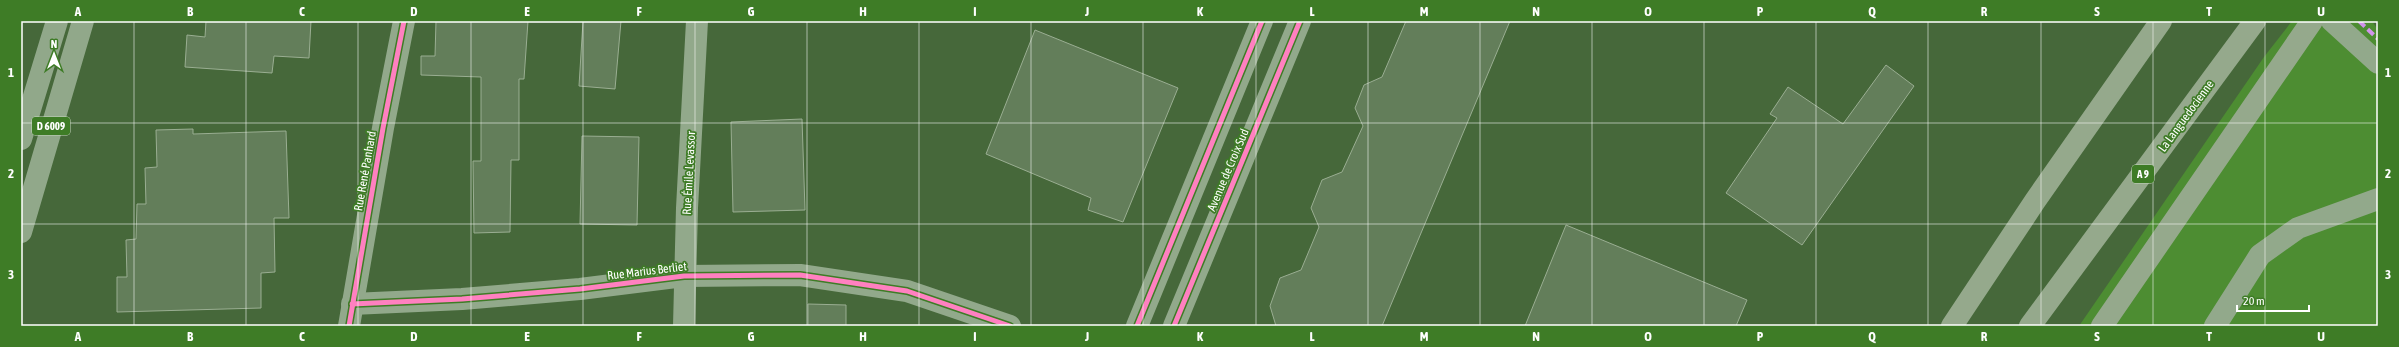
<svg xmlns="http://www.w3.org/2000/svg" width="2399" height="347" font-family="'Asap Condensed',sans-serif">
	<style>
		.green { fill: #4d8d32 }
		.building { fill: #637e5a; stroke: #9aae92 }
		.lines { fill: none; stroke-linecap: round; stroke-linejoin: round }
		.minor { stroke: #92a98b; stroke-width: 22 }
		.tertiary { stroke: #92a98b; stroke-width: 22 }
		.primary { stroke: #91a88a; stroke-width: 22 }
		.motorway { stroke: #95a98c; stroke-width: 22 }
		.quiet { stroke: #d193ec; stroke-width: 4; stroke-dasharray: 8 4; stroke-linecap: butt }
		.cycleway-casing { stroke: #3e7c26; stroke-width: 8 }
		.cycleway { stroke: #ff80c0; stroke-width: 5 }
		.grid { fill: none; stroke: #fff; stroke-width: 1; stroke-opacity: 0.55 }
		.labels { text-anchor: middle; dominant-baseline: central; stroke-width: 3.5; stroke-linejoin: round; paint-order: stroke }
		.shield { fill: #3e7c26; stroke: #c5d8be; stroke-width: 1 }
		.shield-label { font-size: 11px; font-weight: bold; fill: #fff }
		.street-label { font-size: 12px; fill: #fff; stroke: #3e7c26 }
		.neatline { fill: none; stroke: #fff; stroke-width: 1.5 }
		.grid-label { font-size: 13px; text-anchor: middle; font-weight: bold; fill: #fff }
	</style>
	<rect width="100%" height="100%" fill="#46683a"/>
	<path class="green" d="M2292,21H2372L2378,30V326H2079L2264,57Z"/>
	<g class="building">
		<path d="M206,21H311L309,58L274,56L272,73L185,67L187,35L205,37Z"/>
		<path d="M436,21H528L524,79H519V160H511L510,232L474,233L473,161H481V77L421,75V56H435Z"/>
		<path d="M583,21H621L615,89L579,86Z"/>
		<path d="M1406,21H1510L1382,326H1276L1270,306L1280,278L1301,270L1319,227L1311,208L1322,180L1342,172L1363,126L1355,108L1364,85L1382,77Z"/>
		<path d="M1035,30L1178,88L1123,222L1088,210L1091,198L986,154Z"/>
		<path d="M1886,65L1914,86L1802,245L1726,193L1777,118L1770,114L1788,87L1843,124Z"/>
		<path d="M802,119L805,210L733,212L731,122Z"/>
		<path d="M193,129V134L286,131L289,218H274L275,272L261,273V308L117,312V277H127L126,240L136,239L137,204H146L145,168L157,167L156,130Z"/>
		<path d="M582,136L639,137L637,225L580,224Z"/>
		<path d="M1566,225L1747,300L1736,326H1525Z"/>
		<path d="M808,304L846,305V326H808Z"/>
	</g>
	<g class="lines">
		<g class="minor">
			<path d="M352,304L462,299L580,289L684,276L800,275L907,291L1010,326"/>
			<path d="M349,326L383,128L404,21"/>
			<path d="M684,326L687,208L697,21"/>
			<path d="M1137,326L1262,21"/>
			<path d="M1174,326L1300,21"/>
			<path d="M2215,326L2260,255L2298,228L2378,199"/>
		</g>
		<path class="tertiary" d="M2332,21L2378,63"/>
		<g class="primary">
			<path d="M21,139L57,21"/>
			<path d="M21,232L83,21"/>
		</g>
		<g class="motorway">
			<path d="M1952,326L2035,201L2161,21"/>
			<path d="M2030,326L2255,21"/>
			<path d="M2102,326L2312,21"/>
		</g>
		<path class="quiet" d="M2359,21L2378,39"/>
		<defs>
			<g id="cycleway">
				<path d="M352,304L462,299L580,289L684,276L800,275L907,291L1010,326"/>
				<path d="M349,326L383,128L404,21"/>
				<path d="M1137,326L1262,21"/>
				<path d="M1174,326L1300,21"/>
			</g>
		</defs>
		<use href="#cycleway" class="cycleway-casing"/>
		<use href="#cycleway" class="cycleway"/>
	</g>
	<path class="grid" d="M134,21V326M246,21V326M358,21V326M471,21V326M583,21V326M695,21V326M807,21V326M919,21V326M1031,21V326M1143,21V326M1256,21V326M1368,21V326M1480,21V326M1592,21V326M1704,21V326M1816,21V326M1928,21V326M2041,21V326M2153,21V326M2265,21V326M21,123H2378M21,224H2378"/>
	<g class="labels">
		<g class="shield">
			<rect x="32" y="117" width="38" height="18" rx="3"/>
			<rect x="2132" y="165" width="22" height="18" rx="3"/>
		</g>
		<g class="shield-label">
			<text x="51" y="126">D 6009</text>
			<text x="2143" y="174">A 9</text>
		</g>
		<g class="street-label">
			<text transform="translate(2186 116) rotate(-54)">La Languedocienne</text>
			<text transform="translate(1228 170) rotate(-67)">Avenue de Croix Sud</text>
			<text transform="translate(365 171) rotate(-80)">Rue René Panhard</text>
			<text transform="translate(689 173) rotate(-87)">Rue Émile Levassor</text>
			<text transform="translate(647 271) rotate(-7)">Rue Marius Berliet</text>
		</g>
	</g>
	<rect width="2399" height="347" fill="none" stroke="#3e7c26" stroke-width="44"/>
	<g transform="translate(54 54)" stroke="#3e7c26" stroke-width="3" paint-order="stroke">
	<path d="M0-3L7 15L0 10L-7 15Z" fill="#ffffff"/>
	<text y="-6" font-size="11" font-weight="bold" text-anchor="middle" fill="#ffffff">N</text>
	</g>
	<path d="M2237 305v6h72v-6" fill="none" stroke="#ffffff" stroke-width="2"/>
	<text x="2243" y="305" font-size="12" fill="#ffffff" stroke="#3e7c26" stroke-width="3" paint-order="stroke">20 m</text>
	<rect x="22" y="22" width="2355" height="303" class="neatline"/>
	<g class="grid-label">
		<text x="78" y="16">A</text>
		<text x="190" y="16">B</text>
		<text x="302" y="16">C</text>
		<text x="414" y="16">D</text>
		<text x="527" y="16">E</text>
		<text x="639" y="16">F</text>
		<text x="751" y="16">G</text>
		<text x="863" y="16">H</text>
		<text x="975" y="16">I</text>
		<text x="1087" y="16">J</text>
		<text x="1200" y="16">K</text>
		<text x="1312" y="16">L</text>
		<text x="1424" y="16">M</text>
		<text x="1536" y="16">N</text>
		<text x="1648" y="16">O</text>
		<text x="1760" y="16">P</text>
		<text x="1872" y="16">Q</text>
		<text x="1984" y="16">R</text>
		<text x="2097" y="16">S</text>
		<text x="2209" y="16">T</text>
		<text x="2321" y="16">U</text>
		<text x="11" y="77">1</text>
		<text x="2388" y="77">1</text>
		<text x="11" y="178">2</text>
		<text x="2388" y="178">2</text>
		<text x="11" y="279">3</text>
		<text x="2388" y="279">3</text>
		<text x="78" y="341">A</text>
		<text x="190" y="341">B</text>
		<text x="302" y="341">C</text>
		<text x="414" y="341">D</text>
		<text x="527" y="341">E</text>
		<text x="639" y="341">F</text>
		<text x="751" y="341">G</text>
		<text x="863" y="341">H</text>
		<text x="975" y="341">I</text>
		<text x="1087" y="341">J</text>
		<text x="1200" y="341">K</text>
		<text x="1312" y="341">L</text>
		<text x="1424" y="341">M</text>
		<text x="1536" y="341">N</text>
		<text x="1648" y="341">O</text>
		<text x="1760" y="341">P</text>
		<text x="1872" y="341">Q</text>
		<text x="1984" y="341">R</text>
		<text x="2097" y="341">S</text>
		<text x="2209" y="341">T</text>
		<text x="2321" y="341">U</text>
	</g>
</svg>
